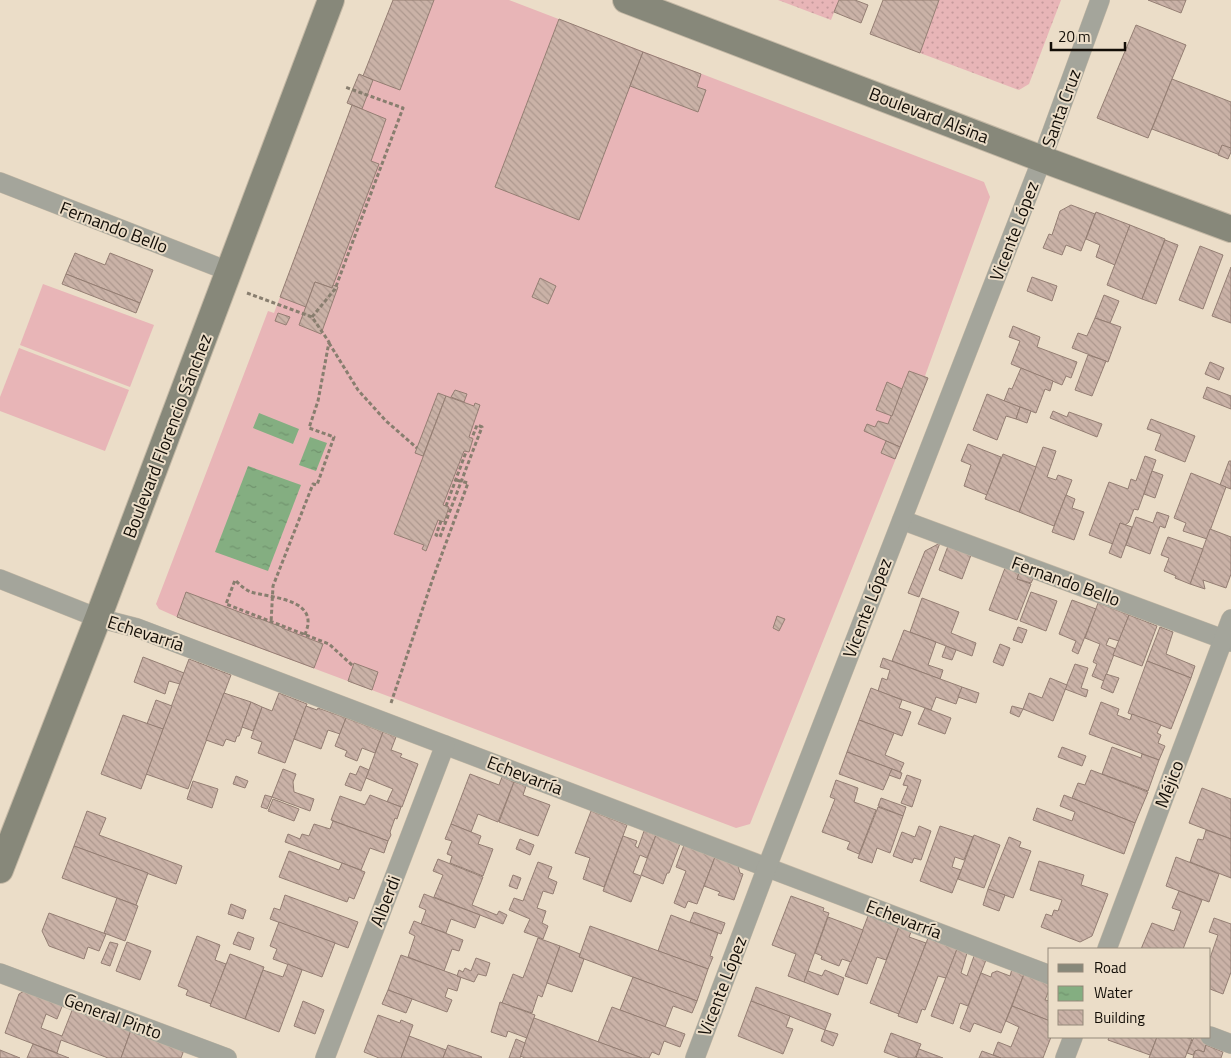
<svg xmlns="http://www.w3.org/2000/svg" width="1231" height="1058" font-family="'Titillium Web',sans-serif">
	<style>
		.grass { fill: url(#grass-dots) }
		.garden { fill: #e8b5b7 }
		.water { fill: url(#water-ripples) }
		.building { fill: url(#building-back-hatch); stroke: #947e73 }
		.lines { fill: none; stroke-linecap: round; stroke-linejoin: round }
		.minor-casing { stroke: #c4b8a5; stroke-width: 20 }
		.secondary-casing { stroke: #c4b8a5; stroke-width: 28 }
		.path { stroke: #887e6f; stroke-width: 3; stroke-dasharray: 4 2.5; stroke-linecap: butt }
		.minor { stroke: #a4a59b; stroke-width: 19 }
		.secondary { stroke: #87887a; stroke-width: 26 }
		.labels { text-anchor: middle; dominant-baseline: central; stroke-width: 4; stroke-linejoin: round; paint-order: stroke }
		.street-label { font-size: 18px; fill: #130e07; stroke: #ebddc8 }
	</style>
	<defs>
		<pattern id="grass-dots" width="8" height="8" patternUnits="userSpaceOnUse" patternTransform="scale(1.25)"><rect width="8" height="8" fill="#e8b5b7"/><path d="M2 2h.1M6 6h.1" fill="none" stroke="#c69a9c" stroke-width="1.8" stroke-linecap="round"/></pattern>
		<pattern id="water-ripples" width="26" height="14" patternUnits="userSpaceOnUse" patternTransform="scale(1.25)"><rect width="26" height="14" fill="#84ae81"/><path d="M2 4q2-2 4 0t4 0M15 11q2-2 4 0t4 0" fill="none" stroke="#71946e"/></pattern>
		<pattern id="building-back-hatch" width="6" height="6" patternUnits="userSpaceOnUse" patternTransform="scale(1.25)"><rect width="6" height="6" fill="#cab2a7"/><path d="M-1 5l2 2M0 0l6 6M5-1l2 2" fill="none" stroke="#ad988e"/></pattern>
	</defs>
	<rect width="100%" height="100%" fill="#ebddc8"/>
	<g class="grass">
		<path d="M778,0H839L831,20Z"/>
		<path d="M939,0H1061L1029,84L1019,90L920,53Z"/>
	</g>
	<g class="garden">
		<path d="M393,0H509L984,182L990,197L925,376L928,378L750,824L736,828L393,698L177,617L159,609L156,604L268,311L274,313L352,105Z"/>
		<path d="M43,284L154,325L130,387L20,345Z"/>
		<path d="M19,348L129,390L105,451L0,411V397Z"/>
	</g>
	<g class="water">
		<path d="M259,413L299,429L293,444L253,428Z"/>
		<path d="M310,437L327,443L316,471L299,465Z"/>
		<path d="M248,466L301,485L268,571L215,552Z"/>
	</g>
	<g class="building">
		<path d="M393,0H434L400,90L363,76Z"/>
		<path d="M839,0H855L868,5L861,23L834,12Z"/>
		<path d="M883,0H939L920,53L870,34Z"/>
		<path d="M1148,0H1186L1181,13Z"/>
		<path d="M559,19L643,52L579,220L495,187Z"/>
		<path d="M1136,25L1186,45L1172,79L1148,138L1097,118Z"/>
		<path d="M643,52L701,74L697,87L706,90L698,112L630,86Z"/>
		<path d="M359,74L373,80L362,109L347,103Z"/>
		<path d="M1172,79L1231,102V150L1228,158L1152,129Z"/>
		<path d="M352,105L386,119L371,161L379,164L332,288L315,282L306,307L280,297Z"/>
		<path d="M1222,145L1231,148V152L1228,159L1218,155Z"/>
		<path d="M1071,205L1095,214L1081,251L1066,245L1062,255L1043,248L1049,234L1052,235L1060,211Z"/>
		<path d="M1096,212L1130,225L1115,265L1096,257L1100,245L1086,239Z"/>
		<path d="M1130,225L1165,239L1142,299L1107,285Z"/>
		<path d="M1165,240L1178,245L1156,304L1142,299Z"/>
		<path d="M1200,246L1223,255L1203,309L1179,300Z"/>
		<path d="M75,253L105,265L110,253L153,270L140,303L66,274Z"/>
		<path d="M1231,267V323L1212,316Z"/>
		<path d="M66,274L140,303L136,313L62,284Z"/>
		<path d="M1032,277L1057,286L1052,301L1027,291Z"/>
		<path d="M540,278L556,286L548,304L532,297Z"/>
		<path d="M315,282L332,288L333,285L338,287L321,334L299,325Z"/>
		<path d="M1104,295L1119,301L1110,323L1095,318Z"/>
		<path d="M278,313L290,317L286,325L275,321Z"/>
		<path d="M1095,318L1121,327L1108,362L1072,348L1078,333L1087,336Z"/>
		<path d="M1013,326L1040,337L1037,347L1077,362L1071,378L1066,376L1062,385L1011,364L1020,341L1009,337Z"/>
		<path d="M1088,355L1106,361L1092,396L1075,390Z"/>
		<path d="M1210,362L1224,368L1219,380L1205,374Z"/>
		<path d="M1021,368L1053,381L1050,391L1045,389L1036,413L1004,401L1009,388L1012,389Z"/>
		<path d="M909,371L928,378L900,447L864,431L867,424L875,427L878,421L888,424Z"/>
		<path d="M887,382L902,389L892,416L876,410Z"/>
		<path d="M1207,387L1231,396V409L1203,398Z"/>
		<path d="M455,390L467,394L464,402L451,397Z"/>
		<path d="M438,393L446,396L423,456L415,453Z"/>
		<path d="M987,394L1020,407L1016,419L1006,416L997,440L973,430Z"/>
		<path d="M446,396L474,406L475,403L480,405L469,437L473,439L469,452L464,451L443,505L449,507L444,522L438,520L426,551L422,549L424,545L394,534Z"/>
		<path d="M1020,407L1031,411L1027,423L1016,419Z"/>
		<path d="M1053,411L1067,417L1069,412L1102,424L1097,437L1050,418Z"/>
		<path d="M1151,419L1195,436L1185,462L1155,450L1161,434L1147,429Z"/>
		<path d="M886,441L900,447L895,459L881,453Z"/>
		<path d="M968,444L1001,457L987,495L964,486L971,465L961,461Z"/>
		<path d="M1043,447L1056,451L1047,477L1056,480L1058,475L1072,480L1054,526L1019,512Z"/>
		<path d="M1003,454L1036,467L1019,512L985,499Z"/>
		<path d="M1145,456L1156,460L1138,510L1134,509L1129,522L1125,525L1120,523L1113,544L1089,535L1109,482L1128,489L1131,479L1136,481Z"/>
		<path d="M1229,461H1231V489L1220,485Z"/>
		<path d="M1152,471L1163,475L1155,498L1144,494Z"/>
		<path d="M1191,473L1226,487L1207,539L1183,531L1186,523L1174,518Z"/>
		<path d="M1066,495L1075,499L1072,508L1084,512L1074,540L1052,532Z"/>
		<path d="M1157,512L1169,516L1165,528L1160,526L1150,554L1126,545L1136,517L1153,523Z"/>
		<path d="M1120,523L1132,527L1121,558L1109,553Z"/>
		<path d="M1210,529L1231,537V574L1226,588L1203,580L1205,589L1190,584Z"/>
		<path d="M1168,537L1203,549L1190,584L1175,578L1176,576L1164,571L1169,558L1161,555Z"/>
		<path d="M940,543L919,597L908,593L925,551Z"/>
		<path d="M948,546L971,555L962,579L939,570Z"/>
		<path d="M1005,568L1019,573L1017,579L1031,584L1017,620L989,610Z"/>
		<path d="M1019,573L1033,579L1031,583L1017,579Z"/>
		<path d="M186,592L258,619V618L271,623L282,627V628L323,644L314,668L177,617Z"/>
		<path d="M1031,592L1057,601L1046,631L1020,621Z"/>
		<path d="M922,598L959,612L951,633L976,643L972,656L910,632Z"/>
		<path d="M1072,600L1096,609L1078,654L1072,651L1076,641L1059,634Z"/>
		<path d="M1098,603L1129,615L1119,641L1109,638L1106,645L1116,649L1104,681L1092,676L1097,664L1093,662L1100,644L1085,638Z"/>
		<path d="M1129,615L1157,626L1142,666L1113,655Z"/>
		<path d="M777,616L785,619L779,631L773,628Z"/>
		<path d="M1018,627L1027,630L1022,643L1013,640Z"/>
		<path d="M1160,627L1173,632L1166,654L1195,666L1191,678L1147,661Z"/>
		<path d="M904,630L936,642L928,665L943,670L940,679L892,661Z"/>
		<path d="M1000,644L1010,648L1003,666L993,662Z"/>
		<path d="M946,646L956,650L952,660L942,657Z"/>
		<path d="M143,657L184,673L180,684L169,681L165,694L134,682Z"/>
		<path d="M883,658L962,687L956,704L936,697L931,710L878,691L882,678L887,680L890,670L880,667Z"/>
		<path d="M189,659L231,675L188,789L146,774Z"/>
		<path d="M1147,661L1191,678L1171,729L1128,713Z"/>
		<path d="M354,663L378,672L372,690L348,681Z"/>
		<path d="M1075,664L1088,668L1081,688L1088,690L1086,697L1065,689Z"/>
		<path d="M1106,674L1119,678L1113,693L1101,688Z"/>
		<path d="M1050,678L1067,685L1053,721L1023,709L1029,693L1042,698Z"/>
		<path d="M962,687L979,693L976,703L958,697Z"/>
		<path d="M871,688L902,700L899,708L911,712L902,736L859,720Z"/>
		<path d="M224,693L251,702L239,736H237L235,742L226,739L223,746L206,740Z"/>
		<path d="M279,693L307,704L285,763L258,753L262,742L251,738L262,707L272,711Z"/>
		<path d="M156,700L172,706L163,729L147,724Z"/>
		<path d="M251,702L262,707L253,731L242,727Z"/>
		<path d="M1101,702L1119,709L1117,715L1130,720L1132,714L1161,725L1157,733L1161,735L1158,743L1165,746L1159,760L1089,734Z"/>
		<path d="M306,706L317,710L318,708L346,718L340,734L328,730L321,749L294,739Z"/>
		<path d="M1012,706L1023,709L1019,717L1010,713Z"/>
		<path d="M925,708L951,718L945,734L918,724Z"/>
		<path d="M123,715L163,729L141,789L101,774Z"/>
		<path d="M346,718L383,732L375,753L362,748L357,761L345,756L347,751L335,746Z"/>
		<path d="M859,720L894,733L885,755L904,763L900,772L847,752Z"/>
		<path d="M383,732L396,737L391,750L402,754L400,757L418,764L402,807L387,802L393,789L366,778Z"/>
		<path d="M1062,747L1086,756L1082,766L1058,757Z"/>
		<path d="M1112,747L1141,758L1142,754L1159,760L1148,791L1102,774Z"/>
		<path d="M847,752L892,769L883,790L839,774Z"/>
		<path d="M360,766L369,770L361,791L345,785L350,773L356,775Z"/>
		<path d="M283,769L296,774L293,782L294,792L314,799L310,811L272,797Z"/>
		<path d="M892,769L902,773L900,779L889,775Z"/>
		<path d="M1091,770L1148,792L1135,823L1072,798L1078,783L1085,785Z"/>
		<path d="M470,774L499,785L502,777L514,782L498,822L478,814L471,832L451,824Z"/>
		<path d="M907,775L921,780L912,807L901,803L908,786L903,785Z"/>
		<path d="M236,776L248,781L245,788L233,784Z"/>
		<path d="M836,780L858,788L854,802L876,810L859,854L847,849L850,842L822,832L835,799L830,797Z"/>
		<path d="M193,781L218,789L212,808L187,799Z"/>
		<path d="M514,782L526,786L523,795L550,805L538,836L499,822Z"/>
		<path d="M1202,788L1231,799V839L1189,823Z"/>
		<path d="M265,795L272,797L267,809L261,807Z"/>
		<path d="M370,795L401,807L397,819L395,818L390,832L391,835L388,841L331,820L340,796L365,805Z"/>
		<path d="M1064,795L1135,823L1124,854L1033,820L1037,808L1072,821L1075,812L1060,806Z"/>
		<path d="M881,798L906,807L903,816L878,806Z"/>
		<path d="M273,799L299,809L294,821L268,811Z"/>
		<path d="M878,807L903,816L890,853L877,848L872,863L858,858Z"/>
		<path d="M87,811L106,818L99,835L182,866L176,884L74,846Z"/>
		<path d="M591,811L627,825L604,887L583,879L590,858L575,853Z"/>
		<path d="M333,821L388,841L384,853L370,848L361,870L285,842L288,834L300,839L302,834L309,836L314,824L330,829Z"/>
		<path d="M451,824L481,836L478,844L493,849L483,876L450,863L452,856L447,854L452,841L445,839Z"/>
		<path d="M919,826L931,831L921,860L914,858L912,863L893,856L902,832L915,837Z"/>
		<path d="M940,826L973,837L964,860L955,857L952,867L961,870L952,893L920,881Z"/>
		<path d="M1206,830L1231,839V878L1190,862L1198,839L1203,840Z"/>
		<path d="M644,831L656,835L647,858L640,855L633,873L641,876L631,902L603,891L623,836L637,841L635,846L638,848Z"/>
		<path d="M656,835L680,844L669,873H667L663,884L641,875Z"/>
		<path d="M974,835L1000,845L984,888L958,879Z"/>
		<path d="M1009,837L1021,842L1019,847L1031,851L1013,898L988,889Z"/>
		<path d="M520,839L534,845L530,855L516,849Z"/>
		<path d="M684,845L715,857L697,904L688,901L685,908L674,903L686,871L676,867Z"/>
		<path d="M74,846L148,873L136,905L62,878Z"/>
		<path d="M289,851L339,870L342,863L365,872L354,899L349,897L347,902L279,877Z"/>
		<path d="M715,857L738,866L740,873L743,874L734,900L718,895L720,892L704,886Z"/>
		<path d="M1176,857L1219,874L1209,902L1166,886Z"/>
		<path d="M438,859L483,877L472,905L497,915L499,911L507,915L503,924L434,897L443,875L433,871Z"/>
		<path d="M1039,861L1084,875L1081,885L1108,894L1092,936L1080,942L1041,927L1046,914L1052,916L1054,910L1058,911L1062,900L1030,890Z"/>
		<path d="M538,862L552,867L548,878L557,882L553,894L543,891L537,908L546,911L542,923L548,926L543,939L524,932L530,919L509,910L514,898L523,901Z"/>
		<path d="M513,875L521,878L517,889L509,886Z"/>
		<path d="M988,889L1005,895L999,911L983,905Z"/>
		<path d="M1179,891L1202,900L1183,949H1141L1152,923L1174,931L1181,911L1172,908Z"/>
		<path d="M424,894L480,915L475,928L451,919L446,933L421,924L426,910L419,907Z"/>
		<path d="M285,895L358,922L348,948L270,919L274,908L280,910Z"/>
		<path d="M791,896L824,908L823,911L829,913L804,982L788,976L796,954L772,945Z"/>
		<path d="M117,898L138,906L125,941L104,933Z"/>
		<path d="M231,904L246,910L243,919L228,914Z"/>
		<path d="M694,912L725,923L721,934L690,922Z"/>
		<path d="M49,913L106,934L99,951L88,947L84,959L49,946L42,931Z"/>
		<path d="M671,915L718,933L710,956L713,957L708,969L658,951Z"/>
		<path d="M868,916L899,927L886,960L877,957L867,984L845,976Z"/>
		<path d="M828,917L863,930L851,962L842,959L839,966L821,959L822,956L815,953Z"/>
		<path d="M1214,918L1231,924V972L1223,994L1210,989V958L1218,935L1209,932Z"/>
		<path d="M414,921L463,940L459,951L452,949L444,971L408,957L415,936L409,933Z"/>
		<path d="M279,922L335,943L322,977L273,959L277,949L270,946Z"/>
		<path d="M590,926L708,969L697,1001L579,957Z"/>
		<path d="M899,927L911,932L909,937L926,943L899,1014L870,1003Z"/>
		<path d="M238,932L254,938L250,950L233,944Z"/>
		<path d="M197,936L220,945L215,960L226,964L211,1004L186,995L188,990L178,986Z"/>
		<path d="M538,938L560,946L542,997L538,995L532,1013L502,1003L513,974L523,978Z"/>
		<path d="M928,938L957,949L946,978L938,976L925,1010L922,1009L917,1023L898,1016Z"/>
		<path d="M110,942L118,944L110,966L101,963Z"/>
		<path d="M127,942L151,951L140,980L116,971Z"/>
		<path d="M560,946L580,954L579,957L584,959L572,992L547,983Z"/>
		<path d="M957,949L967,953L961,973L967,976L974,956L986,960L968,1006L960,1003L953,1024L931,1016Z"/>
		<path d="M230,954L264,967L245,1019L210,1006Z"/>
		<path d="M401,955L461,977L457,991L448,988L445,997L452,1000L447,1012L388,990Z"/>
		<path d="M476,958L490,963L486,976L478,974L474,982L457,976L459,970L463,972L465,968L471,971Z"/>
		<path d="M288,964L302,970L279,1032L245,1019L263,970L283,977Z"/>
		<path d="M1012,969L1024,974L1001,1033L974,1023L970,1032L960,1028L981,973L991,977L992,973L997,971L1010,976Z"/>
		<path d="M825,970L844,978L838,995L804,982L808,971L822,976Z"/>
		<path d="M1024,974L1050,984V988L1045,1000L1050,1001V1021L1012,1006Z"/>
		<path d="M633,977L697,1001L692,1013L673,1006L665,1027L620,1010Z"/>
		<path d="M756,987L831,1014L825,1030L751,1001Z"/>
		<path d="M26,990L63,1004L57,1019L46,1014L41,1028L62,1036L73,1008L131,1030L121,1058H108L61,1040L57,1053L5,1033L19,994Z"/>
		<path d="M388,990L412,999L406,1013L382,1004Z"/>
		<path d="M303,1001L324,1010L315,1034L294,1026Z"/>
		<path d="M751,1001L790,1016L786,1027L793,1029L783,1054L738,1036Z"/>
		<path d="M500,1002L535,1015L527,1038L508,1031L506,1037L491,1032Z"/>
		<path d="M1012,1006L1050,1021L1051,1037L1043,1058H1001L993,1055L998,1042L1011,1047L1019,1027L1006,1021Z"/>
		<path d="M612,1007L685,1034L680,1047L664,1041L659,1055L652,1052L649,1058H642L598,1042Z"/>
		<path d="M378,1015L400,1023L401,1020L413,1025L401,1058H379L364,1052Z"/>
		<path d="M534,1018L642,1058H525L520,1056Z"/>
		<path d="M131,1030L184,1050L181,1058H121Z"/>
		<path d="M825,1030L838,1034L833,1046L821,1041Z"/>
		<path d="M891,1033L921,1044L915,1058H900L884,1052Z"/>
		<path d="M409,1036L446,1050L443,1058H401Z"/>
		<path d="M1109,1037H1157L1150,1055L1108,1040Z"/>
		<path d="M1157,1037H1185L1192,1039L1185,1058H1149Z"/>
		<path d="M1194,1037H1200L1212,1041L1210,1047L1206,1045L1204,1052L1198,1050L1195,1051L1193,1055L1187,1053Z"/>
		<path d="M516,1039L525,1043L520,1058H509Z"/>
		<path d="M33,1044L69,1058H27Z"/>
		<path d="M448,1045L482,1057L481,1058H443Z"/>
		<path d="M1206,1045L1223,1052L1221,1058H1193L1195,1051L1198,1050L1204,1052Z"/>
		<path d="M919,1049L943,1058H916Z"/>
		<path d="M0,1050L20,1058H0Z"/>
		<path d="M982,1051L1001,1058H979Z"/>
	</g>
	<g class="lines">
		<defs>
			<g id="minor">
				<path d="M0,182L228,271"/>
				<path d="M902,520L1231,642"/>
				<path d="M0,579L98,618L137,628L1050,975"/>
				<path d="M1107,949L1231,619"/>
				<path d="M0,973L227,1058"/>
				<path d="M1210,1036L1231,1044"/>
				<path d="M325,1058L445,745"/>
				<path d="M695,1058L767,867L1042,159L1100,0"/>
				<path d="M1065,1058L1073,1037"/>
			</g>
			<g id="secondary">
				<path d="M626,0L1042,159L1231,229"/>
				<path d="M0,870L98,618L331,0"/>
			</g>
		</defs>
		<use href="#minor" class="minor-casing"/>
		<use href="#secondary" class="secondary-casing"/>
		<g class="path">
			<path d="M247,293L312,317L329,342L318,401L309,428L334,437L317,485L313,484L273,586L271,623"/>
			<path d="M312,317L335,289L403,108L345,87"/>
			<path d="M329,343L358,390L386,421L417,448"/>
			<path d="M446,506L466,452"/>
			<path d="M441,521L436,535L440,537L482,427L477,425L472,438"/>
			<path d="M305,635C306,631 308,627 308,623C310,598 266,597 251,592C244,589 240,585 235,580L226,604L329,644L353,666"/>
			<path d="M391,703L432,581L468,483L456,480"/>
		</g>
		<use href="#minor" class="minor"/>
		<use href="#secondary" class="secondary"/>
	</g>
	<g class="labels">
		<g class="street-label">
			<text transform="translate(1061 108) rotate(-70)">Santa Cruz</text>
			<text transform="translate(929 115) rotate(21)">Boulevard Alsina</text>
			<text transform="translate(114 227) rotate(21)">Fernando Bello</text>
			<text transform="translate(1014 231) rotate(-69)">Vicente López</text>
			<text transform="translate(167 436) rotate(-69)">Boulevard Florencio Sánchez</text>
			<text transform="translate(1066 581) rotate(20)">Fernando Bello</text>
			<text transform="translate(867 608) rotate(-69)">Vicente López</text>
			<text transform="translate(146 633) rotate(18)">Echevarría</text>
			<text transform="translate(525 775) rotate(21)">Echevarría</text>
			<text transform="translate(1169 784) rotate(-69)">Méjico</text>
			<text transform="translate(385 901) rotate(-69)">Alberdi</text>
			<text transform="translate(904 919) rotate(21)">Echevarría</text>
			<text transform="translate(722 986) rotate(-69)">Vicente López</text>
			<text transform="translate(113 1016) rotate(20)">General Pinto</text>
		</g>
	</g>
	<rect x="1048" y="948" width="162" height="90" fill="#ebddc8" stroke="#958a7b"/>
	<rect x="1058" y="964" width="25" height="8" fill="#87887a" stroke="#958a7b"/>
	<text x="1094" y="973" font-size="15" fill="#130e07">Road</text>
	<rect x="1058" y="986" width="25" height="15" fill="url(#water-ripples)" stroke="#958a7b"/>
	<text x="1094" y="998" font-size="15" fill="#130e07">Water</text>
	<rect x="1058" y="1010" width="25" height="15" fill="url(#building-back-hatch)" stroke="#958a7b"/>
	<text x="1094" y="1023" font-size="15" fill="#130e07">Building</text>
	<path d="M1051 42v8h74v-8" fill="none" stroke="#130e07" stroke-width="2.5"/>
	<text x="1058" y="42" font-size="15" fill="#130e07" stroke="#ebddc8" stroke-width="4" paint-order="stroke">20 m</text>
</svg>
